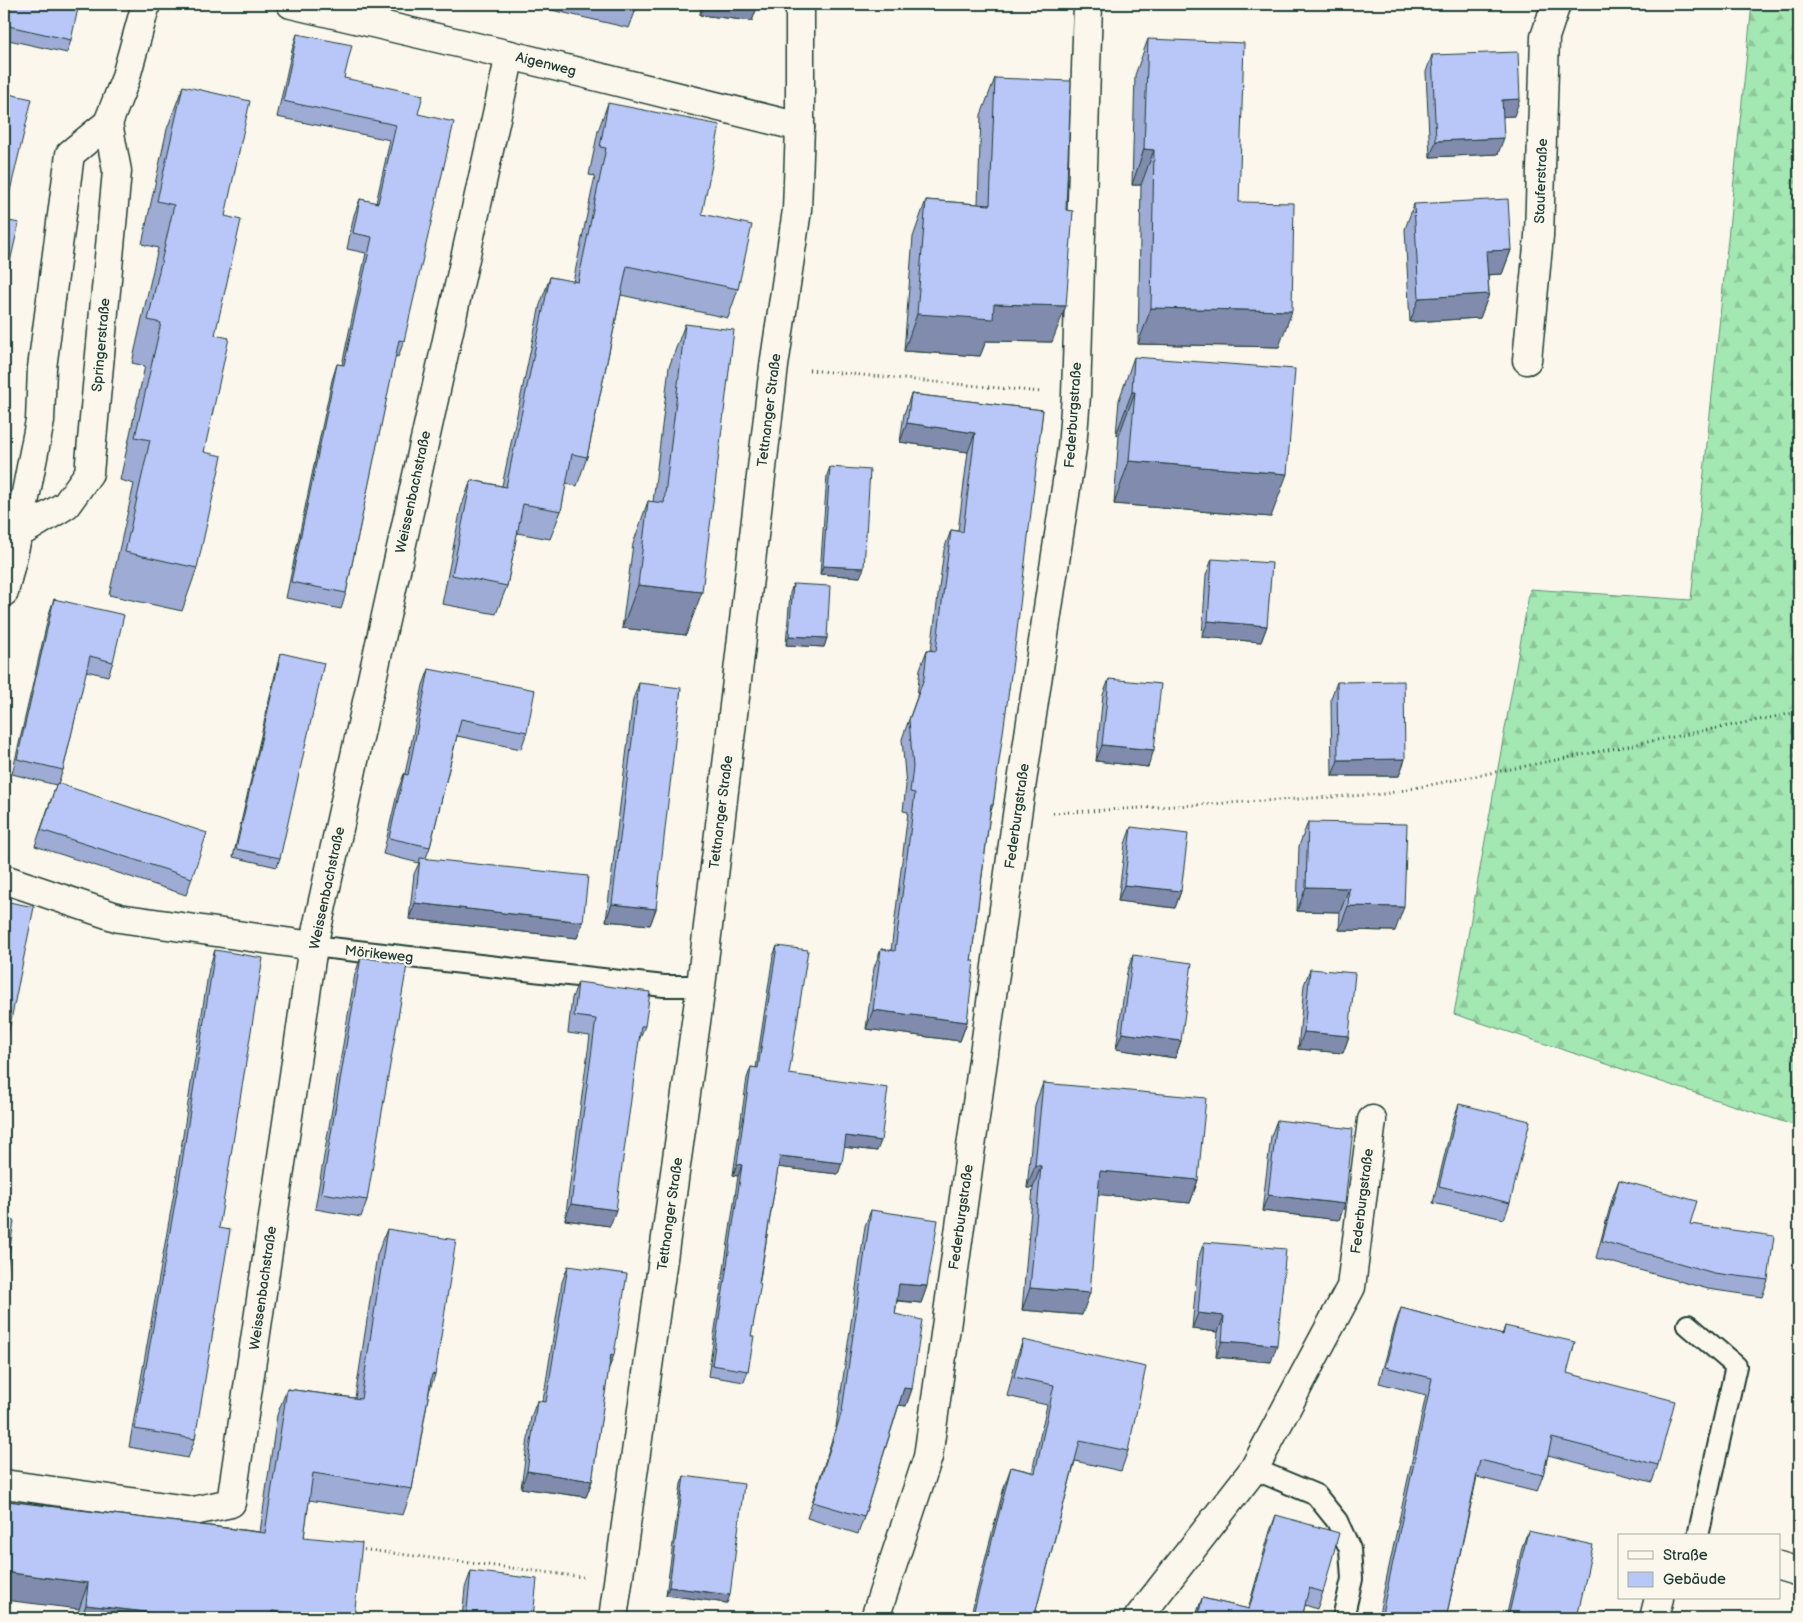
<svg xmlns="http://www.w3.org/2000/svg" width="1803" height="1622" font-family="'Balsamiq Sans',sans-serif">
	<style>
		.forest { fill: url(#forest-firs); stroke: #619273 }
		.lines { fill: none; stroke-linecap: round; stroke-linejoin: round }
		.service-casing { stroke: #1f3d34; stroke-width: 24 }
		.minor-casing { stroke: #1f3d34; stroke-width: 31 }
		.path { stroke: #1f3d34; stroke-width: 3; stroke-dasharray: 1 4; stroke-linecap: butt }
		.service { stroke: #fbf7ec; stroke-width: 20 }
		.minor { stroke: #fbf7ec; stroke-width: 28 }
		.wall { fill: #9eabd4; stroke: #1f3d34 }
		.shaded-wall { fill: #818bad; stroke: #1f3d34 }
		.building { fill: #b8c7f7; stroke: #1f3d34 }
		.labels { text-anchor: middle; dominant-baseline: central; stroke-width: 4.5; stroke-linejoin: round; paint-order: stroke }
		.street-label { font-size: 14px; fill: #1f3d34; stroke: #fbf7ec }
	</style>
	<defs>
		<pattern id="forest-firs" width="22" height="20" patternUnits="userSpaceOnUse" patternTransform="scale(1.25)"><rect width="22" height="20" fill="#a3e7b2"/><path d="M5 1l3.5 6h-7zM16 11l3.5 6h-7z" fill="#8cc79a"/></pattern>
	</defs>
	<rect width="100%" height="100%" fill="#fbf7ec"/>
	<filter id="ink" filterUnits="userSpaceOnUse"><feTurbulence type="fractalNoise" baseFrequency=".02" numOctaves="2"/><feDisplacementMap in="SourceGraphic" scale="10" xChannelSelector="R" yChannelSelector="G"/><feConvolveMatrix kernelMatrix="1 2 1 2 8 2 1 2 1" color-interpolation-filters="sRGB"/></filter>
	<g filter="url(#ink)">
		<path class="forest" d="M1752,4H1799V1127L1454,1014L1530,589L1691,600Z"/>
		<g class="lines">
			<defs>
				<g id="service">
					<path d="M313,946L664,986H701"/>
					<path d="M1688,1325L1736,1366L1698,1536"/>
					<path d="M1254,1469L1316,1495L1337,1521L1350,1549L1352,1579L1343,1618"/>
				</g>
				<g id="minor">
					<path d="M291,4L510,55L800,127"/>
					<path d="M1527,360L1539,236L1545,37L1556,4"/>
					<path d="M18,534L66,505L89,473L117,171L108,123"/>
					<path d="M4,592L18,534L40,421L42,368L70,154L108,123L125,80L146,4"/>
					<path d="M4,879L119,918L313,946"/>
					<path d="M4,1484L194,1511L231,1503L313,946L510,55"/>
					<path d="M1779,1566L1799,1572"/>
					<path d="M613,1618L701,986L774,366L797,210L800,127V4"/>
					<path d="M875,1618L928,1457L1017,815L1072,448L1076,396L1088,4"/>
					<path d="M1138,1618L1254,1469L1351,1287L1372,1120"/>
					<path d="M1654,1618L1659,1598"/>
				</g>
			</defs>
			<use href="#service" class="service-casing"/>
			<use href="#minor" class="minor-casing"/>
			<g class="path">
				<path d="M809,370L1042,392"/>
				<path d="M1053,813L1384,794L1799,712"/>
				<path d="M359,1549L583,1577"/>
			</g>
			<use href="#service" class="service"/>
			<use href="#minor" class="minor"/>
		</g>
		<g class="wall">
			<path d="M4,4L71,40L67,53L4,39Z"/>
			<path d="M526,4H638L629,28Z"/>
			<path d="M701,4H758L752,21L700,15Z"/>
			<path d="M297,34L344,78L418,114L404,341L398,357L395,356L346,593L341,609L286,598L332,380L337,364L342,365L366,253L347,249L354,215L360,199L376,203L390,140L277,117L292,50Z"/>
			<path d="M1148,39L1239,202L1279,347L1138,344L1141,185H1132L1135,75Z"/>
			<path d="M1432,55L1514,116H1503L1498,154L1430,157L1426,72Z"/>
			<path d="M995,78L1052,342L986,341L980,356L904,351L913,237L926,200L978,204L981,115Z"/>
			<path d="M183,86L225,216L215,335L204,452L197,568L182,611L109,595L134,484L120,480L145,366L132,363L158,248L142,244L167,129Z"/>
			<path d="M608,103L702,214L738,289L728,318L621,295L587,457L577,486L566,483L561,511L550,539L517,533L507,586L496,614L442,604L461,508L471,480L502,486L540,305L550,277L573,282L595,176L589,175L598,131Z"/>
			<path d="M1414,204L1511,250L1502,274L1488,275L1489,294L1480,318L1410,322L1405,229Z"/>
			<path d="M685,324L686,635L622,628L633,544L648,501L653,502L669,367Z"/>
			<path d="M1134,357L1271,517L1114,504L1119,435H1116L1119,400Z"/>
			<path d="M911,394L1043,410L993,805L990,814L971,961L967,1022L960,1041L866,1029L874,968L881,949L891,951L908,812L903,811L906,786L902,739L917,697L920,669L927,650H931L944,550L951,530L958,531L968,452L900,442L904,414Z"/>
			<path d="M830,467L860,577L820,574L827,475Z"/>
			<path d="M1212,559L1267,626L1261,642L1202,637L1206,575Z"/>
			<path d="M793,584L827,638L824,647L786,645L790,593Z"/>
			<path d="M54,599L113,662L108,676L86,671L63,770L58,784L192,878L186,895L35,846L56,785L12,774L49,614Z"/>
			<path d="M281,653L280,858L277,867L233,857L278,662Z"/>
			<path d="M429,669L527,732L521,749L457,736L430,847L426,858L583,922L577,938L409,919L414,874L419,863L383,854L398,790L404,774H405L423,685Z"/>
			<path d="M1109,679L1148,767L1096,761L1103,695Z"/>
			<path d="M1337,682L1405,759L1399,776H1332L1331,698Z"/>
			<path d="M639,683L656,909L650,925L606,921L633,699Z"/>
			<path d="M1308,822L1395,931L1339,930L1340,912L1297,911L1299,846Z"/>
			<path d="M1131,827L1181,891L1175,908L1118,901L1125,844Z"/>
			<path d="M777,946L789,1074L877,1151L844,1147L838,1174L778,1167L751,1336L748,1371L744,1382L708,1376L738,1176L733,1175L747,1078L751,1067L756,1068L773,956Z"/>
			<path d="M215,950L195,1439L188,1458L129,1447L175,1187L209,968Z"/>
			<path d="M1133,955L1181,1041L1175,1058L1116,1049L1127,972Z"/>
			<path d="M361,957L367,1200L361,1217L315,1209L355,974Z"/>
			<path d="M1310,969L1349,1036L1343,1053L1298,1049L1304,985Z"/>
			<path d="M578,982L645,1026L638,1043L610,1226L565,1220L590,1036L568,1033L572,998Z"/>
			<path d="M1043,1083L1198,1180L1190,1203L1098,1194L1082,1315L1022,1310L1033,1188H1027L1035,1105Z"/>
			<path d="M1459,1104L1510,1203L1504,1219L1433,1203L1453,1120Z"/>
			<path d="M1277,1120L1345,1204L1339,1220L1262,1211L1271,1136Z"/>
			<path d="M1619,1180L1690,1224L1768,1280L1762,1297L1708,1289L1596,1258L1613,1196Z"/>
			<path d="M871,1210L927,1286L921,1303L897,1301L895,1314L912,1389L906,1406L899,1405L864,1517L858,1534L807,1518L836,1427L865,1226Z"/>
			<path d="M387,1229L435,1375L429,1392L412,1489L403,1515L309,1500L304,1537L354,1618H78L79,1609L4,1511L7,1501L260,1532L277,1415L287,1389L355,1398L377,1255Z"/>
			<path d="M1204,1242L1271,1362L1216,1357L1218,1332L1192,1329L1198,1259Z"/>
			<path d="M568,1266L608,1371L592,1481L586,1497L521,1488L531,1417L537,1401H543L562,1282Z"/>
			<path d="M1401,1308L1502,1335L1505,1326L1567,1373L1658,1465L1652,1482L1548,1455L1543,1475L1537,1492L1477,1477L1446,1618H1378L1426,1395L1379,1383L1395,1325Z"/>
			<path d="M1023,1340L1128,1451L1121,1471L1075,1461L1034,1618H970L1004,1487L1011,1467L1032,1472L1047,1405L1007,1396L1016,1359Z"/>
			<path d="M1799,1403V1436H1795Z"/>
			<path d="M684,1476L727,1603L666,1595L681,1484Z"/>
			<path d="M1276,1515L1323,1592L1317,1609L1305,1605L1302,1618H1195L1202,1598L1248,1609L1270,1531Z"/>
			<path d="M1528,1531L1577,1618H1506L1522,1547Z"/>
			<path d="M471,1571L533,1618H462L465,1588Z"/>
		</g>
		<g class="shaded-wall">
			<path d="M705,4H748L758,5L752,21L700,15Z"/>
			<path d="M1440,4H1508L1440,5Z"/>
			<path d="M1520,99L1514,116L1496,117L1502,100Z"/>
			<path d="M1504,138L1498,154L1430,157L1436,141Z"/>
			<path d="M1144,149L1154,150L1141,185H1132Z"/>
			<path d="M1511,250L1502,274L1478,275L1486,251Z"/>
			<path d="M1489,294L1480,318L1410,322L1419,298Z"/>
			<path d="M994,304L1066,306L1052,342L986,341L980,356L904,351L917,314Z"/>
			<path d="M1151,308L1292,311L1279,347L1138,344Z"/>
			<path d="M1132,392H1135L1119,435H1116Z"/>
			<path d="M907,423L975,433L968,452L900,442Z"/>
			<path d="M1129,461L1287,474L1271,517L1114,504Z"/>
			<path d="M823,566L864,568L860,577L820,574Z"/>
			<path d="M638,585L702,592L686,635L622,628Z"/>
			<path d="M1208,621L1267,626L1261,642L1202,637Z"/>
			<path d="M789,636L827,638L824,647L786,645Z"/>
			<path d="M1102,745L1154,750L1148,767L1096,761Z"/>
			<path d="M1405,759L1399,776H1332L1338,760Z"/>
			<path d="M1124,885L1181,891L1175,908L1118,901Z"/>
			<path d="M1306,887L1349,888L1340,912L1297,911Z"/>
			<path d="M415,903L583,922L577,938L409,919Z"/>
			<path d="M612,904L656,909L650,925L606,921Z"/>
			<path d="M1348,906L1404,907L1395,931L1339,930Z"/>
			<path d="M873,1010L967,1022L960,1041L866,1029Z"/>
			<path d="M1304,1032L1349,1036L1343,1053L1298,1049Z"/>
			<path d="M1122,1033L1181,1041L1175,1058L1116,1049Z"/>
			<path d="M846,1136L881,1141L877,1151L842,1147Z"/>
			<path d="M780,1156L842,1163L838,1174L776,1167Z"/>
			<path d="M737,1164L742,1165L738,1176L733,1175Z"/>
			<path d="M1035,1165L1041,1166L1033,1188H1027Z"/>
			<path d="M1100,1171L1198,1180L1190,1203L1092,1194Z"/>
			<path d="M1268,1195L1345,1204L1339,1220L1262,1211Z"/>
			<path d="M571,1204L616,1210L610,1226L565,1220Z"/>
			<path d="M899,1284L927,1286L921,1303L893,1300Z"/>
			<path d="M1030,1288L1090,1293L1082,1315L1022,1310Z"/>
			<path d="M1198,1313L1224,1316L1218,1332L1192,1329Z"/>
			<path d="M1222,1341L1277,1345L1271,1362L1216,1357Z"/>
			<path d="M611,1354L614,1355L608,1371Z"/>
			<path d="M904,1388L912,1389L906,1406L898,1405Z"/>
			<path d="M1799,1424V1436H1795Z"/>
			<path d="M527,1471L592,1481L586,1497L521,1488Z"/>
			<path d="M4,1572L88,1583L79,1609L4,1600Z"/>
			<path d="M669,1587L730,1595L727,1603L666,1595Z"/>
			<path d="M86,1605L172,1615L171,1618H81Z"/>
			<path d="M272,1611L332,1618H270Z"/>
		</g>
		<g class="building">
			<path d="M4,4H79L71,40L4,25Z"/>
			<path d="M297,34L352,45L344,78L423,95L418,114L454,122L404,341L399,340L346,593L291,582L337,364L344,365L372,237L353,233L360,199L378,203L396,125L283,101Z"/>
			<path d="M1148,39L1244,43L1239,202L1294,203L1292,311L1151,308L1154,150L1144,149Z"/>
			<path d="M1518,52L1520,99L1502,100L1504,138L1436,141L1432,55Z"/>
			<path d="M995,78L1071,81L1066,210L1073,211L1066,306L994,304L993,319L917,314L926,200L990,205Z"/>
			<path d="M183,86L250,101L225,216L241,220L215,335L229,338L204,452L222,456L197,568L125,552L150,440L135,437L161,323L148,320L174,205L157,201Z"/>
			<path d="M4,93L32,99L4,216Z"/>
			<path d="M608,103L720,125L702,214L752,225L738,289L627,266L587,457L572,454L561,511L523,504L507,586L452,575L471,480L506,487L550,277L578,282L606,148L600,147Z"/>
			<path d="M1508,199L1511,250L1486,251L1489,294L1419,298L1414,204Z"/>
			<path d="M4,220L19,223L4,288Z"/>
			<path d="M685,324L734,330L702,592L638,585L648,501L664,503Z"/>
			<path d="M1134,357L1295,369L1287,474L1129,461L1135,392H1132Z"/>
			<path d="M911,394L1043,410L1016,639L993,805H991L971,961H974L967,1022L873,1010L881,949L895,951L915,793L910,792L913,767L909,720L924,678L927,650L936,651L951,530L963,532L975,433L907,423Z"/>
			<path d="M830,467L870,470L864,568L823,566Z"/>
			<path d="M1212,559L1272,563L1267,626L1208,621Z"/>
			<path d="M793,584L830,586L827,638L789,636Z"/>
			<path d="M54,599L124,615L113,662L90,656L63,770L17,759Z"/>
			<path d="M281,653L324,663L280,858L236,849Z"/>
			<path d="M429,669L535,690L527,732L461,719L430,847L389,838L404,774L408,775Z"/>
			<path d="M1109,679L1161,684L1154,750L1102,745Z"/>
			<path d="M1404,681L1405,759L1338,760L1337,682Z"/>
			<path d="M639,683L681,688L656,909L612,904Z"/>
			<path d="M57,783L207,833L192,878L41,830Z"/>
			<path d="M1308,822L1407,824L1404,907L1348,906L1349,888L1306,887Z"/>
			<path d="M1131,827L1188,834L1181,891L1124,885Z"/>
			<path d="M420,858L588,876L583,922L415,903Z"/>
			<path d="M4,901L34,907L4,1055Z"/>
			<path d="M777,946L808,950L789,1074L888,1088L881,1141L846,1136L842,1163L780,1156L759,1283L761,1284L751,1336H754L748,1371L712,1365L742,1165L737,1164L751,1067L758,1068Z"/>
			<path d="M215,950L263,958L219,1228L230,1230L195,1439L135,1429L181,1169Z"/>
			<path d="M1133,955L1192,963L1181,1041L1122,1033Z"/>
			<path d="M361,957L407,965L367,1200L321,1193Z"/>
			<path d="M1310,969L1355,973L1349,1036L1304,1032Z"/>
			<path d="M578,982L650,992L645,1026H641L616,1210L571,1204L596,1019L574,1016Z"/>
			<path d="M1043,1083L1206,1098L1198,1180L1100,1171L1090,1293L1030,1288L1041,1166L1035,1165Z"/>
			<path d="M1459,1104L1530,1121L1510,1203L1439,1186Z"/>
			<path d="M1277,1120L1353,1129L1345,1204L1268,1195Z"/>
			<path d="M1619,1180L1697,1201L1690,1224L1774,1236L1768,1280L1714,1273L1602,1241Z"/>
			<path d="M871,1210L938,1220L927,1286L899,1284L895,1314L922,1320L912,1389L904,1388L864,1517L813,1502L842,1411Z"/>
			<path d="M4,1220L14,1221L4,1288Z"/>
			<path d="M387,1229L456,1240L435,1375L432,1374L412,1489L313,1473L304,1537L362,1543L354,1618H332L272,1611L271,1618H171L172,1615L86,1605L88,1583L4,1572V1511H6L7,1501L265,1533L287,1389L361,1399Z"/>
			<path d="M1204,1242L1286,1249L1277,1345L1222,1341L1224,1316L1198,1313Z"/>
			<path d="M568,1266L627,1274L614,1355L611,1354L592,1481L527,1471L537,1401L546,1402Z"/>
			<path d="M1401,1308L1503,1335L1505,1326L1575,1342L1567,1373L1675,1401L1658,1465L1552,1438L1543,1475L1480,1460L1446,1618H1381L1432,1378L1385,1367Z"/>
			<path d="M1023,1340L1146,1367L1128,1451L1080,1441L1034,1618H972L1011,1467L1035,1473L1054,1385L1014,1377Z"/>
			<path d="M684,1476L744,1484L730,1595L669,1587Z"/>
			<path d="M1276,1515L1339,1533L1323,1592L1309,1588L1302,1618H1198L1202,1598L1249,1609Z"/>
			<path d="M1528,1531L1593,1545L1577,1618H1508Z"/>
			<path d="M471,1571L537,1579L533,1618H466Z"/>
		</g>
	</g>
	<g class="labels">
		<g class="street-label">
			<text transform="translate(546 64) rotate(14)">Aigenweg</text>
			<text transform="translate(1541 181) rotate(-88)">Stauferstraße</text>
			<text transform="translate(101 345) rotate(-85)">Springerstraße</text>
			<text transform="translate(769 410) rotate(-83)">Tettnanger Straße</text>
			<text transform="translate(1073 415) rotate(-86)">Federburgstraße</text>
			<text transform="translate(413 492) rotate(-78)">Weissenbachstraße</text>
			<text transform="translate(721 812) rotate(-83)">Tettnanger Straße</text>
			<text transform="translate(1017 816) rotate(-82)">Federburgstraße</text>
			<text transform="translate(327 888) rotate(-78)">Weissenbachstraße</text>
			<text transform="translate(379 954) rotate(6)">Mörikeweg</text>
			<text transform="translate(1362 1201) rotate(-83)">Federburgstraße</text>
			<text transform="translate(670 1214) rotate(-82)">Tettnanger Straße</text>
			<text transform="translate(961 1217) rotate(-82)">Federburgstraße</text>
			<text transform="translate(263 1288) rotate(-82)">Weissenbachstraße</text>
		</g>
	</g>
	<rect width="1803" height="1622" fill="none" stroke="#fbf7ec" stroke-width="20"/>
	<rect x="10" y="10" width="1783" height="1602" fill="none" stroke="#1f3d34" stroke-width="2" filter="url(#ink)"/>
	<rect x="1618" y="1534" width="162" height="65" fill="#fbf7ec" stroke="#a3ada2"/>
	<rect x="1628" y="1551" width="25" height="8" fill="#fbf7ec" stroke="#a3ada2"/>
	<text x="1663" y="1560" font-size="15" fill="#1f3d34">Straße</text>
	<rect x="1628" y="1572" width="25" height="15" fill="#b8c7f7" stroke="#a3ada2"/>
	<text x="1663" y="1584" font-size="15" fill="#1f3d34">Gebäude</text>
</svg>
